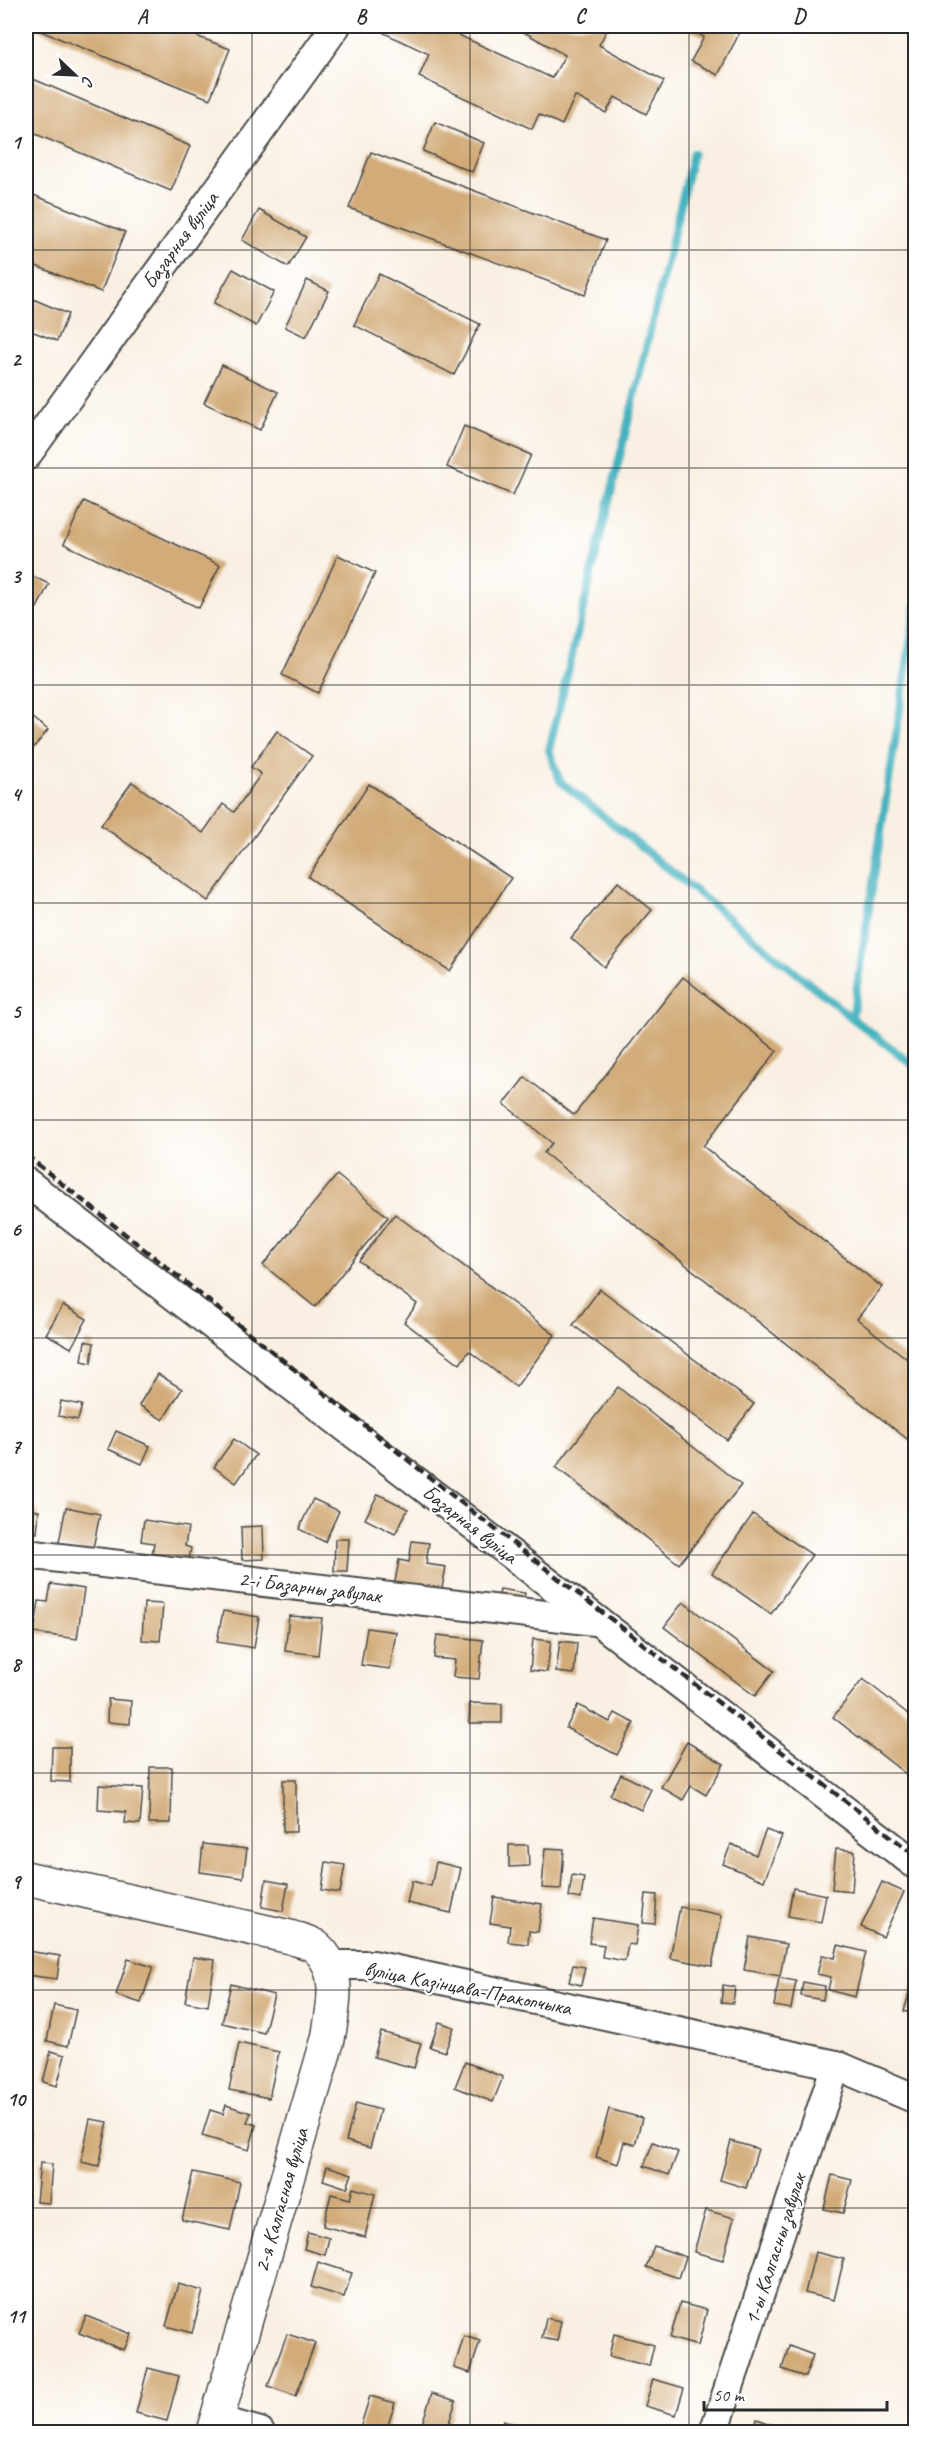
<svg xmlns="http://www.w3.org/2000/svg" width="941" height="2458" font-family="Caveat,sans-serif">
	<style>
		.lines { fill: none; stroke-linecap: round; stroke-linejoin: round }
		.stream { stroke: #44b2c0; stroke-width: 8 }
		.building { fill: #d2ab78 }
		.minor-casing { stroke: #4a4947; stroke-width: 32 }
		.tertiary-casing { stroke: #4a4947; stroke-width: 36 }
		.minor { stroke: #fff; stroke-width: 28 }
		.tertiary { stroke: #fff; stroke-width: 33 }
		.rail { stroke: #2b2b2b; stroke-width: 4.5; stroke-dasharray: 9 4.5; stroke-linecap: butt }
		.grid { fill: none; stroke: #2b2b2b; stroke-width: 1.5; stroke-opacity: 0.55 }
		.labels { text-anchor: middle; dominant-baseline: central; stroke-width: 4.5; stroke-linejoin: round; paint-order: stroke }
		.street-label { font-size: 21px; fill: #2b2b2b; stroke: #fff }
		.neatline { fill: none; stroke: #2b2b2b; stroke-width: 2 }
		.grid-label { font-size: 20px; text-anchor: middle; font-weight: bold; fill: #2b2b2b }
	</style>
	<rect width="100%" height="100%" fill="#fff"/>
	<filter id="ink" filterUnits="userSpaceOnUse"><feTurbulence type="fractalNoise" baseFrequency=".0167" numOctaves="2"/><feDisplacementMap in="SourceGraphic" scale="12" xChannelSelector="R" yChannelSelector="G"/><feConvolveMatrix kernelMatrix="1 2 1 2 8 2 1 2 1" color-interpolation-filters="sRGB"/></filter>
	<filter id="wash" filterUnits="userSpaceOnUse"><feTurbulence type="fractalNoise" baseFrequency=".008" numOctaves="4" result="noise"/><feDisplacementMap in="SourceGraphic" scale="24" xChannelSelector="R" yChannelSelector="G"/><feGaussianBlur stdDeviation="1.35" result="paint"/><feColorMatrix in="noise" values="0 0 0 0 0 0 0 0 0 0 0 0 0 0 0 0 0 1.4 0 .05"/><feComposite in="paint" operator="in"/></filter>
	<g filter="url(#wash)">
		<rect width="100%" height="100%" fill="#f9f0e3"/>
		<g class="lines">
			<g class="stream">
				<path d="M693,153L549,750L560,781L852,1018L916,1067"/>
				<path d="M852,1018L916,606"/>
			</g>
		</g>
		<g id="blocks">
			<g class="building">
				<path d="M28,26H170L230,49L210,99Z"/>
				<path d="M387,26H439L552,78L565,55L513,26H609L599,45L664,81L646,114L615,97L606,113L575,96L562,125L539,114L532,129L419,77L429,54L384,33Z"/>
				<path d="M682,26H743L718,75L691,61L704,37Z"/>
				<path d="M26,76L190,146L171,191L26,130Z"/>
				<path d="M435,122L484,143L472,172L423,151Z"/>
				<path d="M371,152L606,240L585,295L349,208Z"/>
				<path d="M26,192L125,232L101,292L26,262Z"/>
				<path d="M259,210L306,237L288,267L242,240Z"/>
				<path d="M233,269L274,292L256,326L214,303Z"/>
				<path d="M379,274L480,324L454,375L354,325Z"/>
				<path d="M307,280L329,291L306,337L285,327Z"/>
				<path d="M26,296L68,314L57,341L26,329Z"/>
				<path d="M222,365L278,392L260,430L204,403Z"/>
				<path d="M464,426L531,455L513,495L447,467Z"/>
				<path d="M84,501L220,565L199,608L64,544Z"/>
				<path d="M338,555L375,573L318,693L282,675Z"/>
				<path d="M26,573L49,584L37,608L32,605L29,612L26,610Z"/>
				<path d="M26,712L48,730L26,757Z"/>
				<path d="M277,731L312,756L208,901L101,825L132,782L203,833L223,804L234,812L261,774L251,767Z"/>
				<path d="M369,784L511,878L450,971L308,877Z"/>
				<path d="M618,882L652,910L604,967L571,938Z"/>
				<path d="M683,977L777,1051L703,1146L882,1287L857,1319L916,1366V1446L544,1153L552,1143L504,1104L525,1077L574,1115Z"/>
				<path d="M337,1175L388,1217L315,1307L263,1265Z"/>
				<path d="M395,1214L555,1335L516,1387L469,1351L460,1364L404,1322L417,1304L359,1261Z"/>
				<path d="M600,1289L754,1404L727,1440L573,1325Z"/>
				<path d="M63,1305L87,1319L71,1348L46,1334Z"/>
				<path d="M85,1341L94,1343L91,1363L82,1361Z"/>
				<path d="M158,1374L182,1389L163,1420L139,1405Z"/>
				<path d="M618,1387L741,1485L679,1564L556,1467Z"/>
				<path d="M61,1401L82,1405L78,1420L58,1416Z"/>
				<path d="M116,1431L150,1446L142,1464L108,1449Z"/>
				<path d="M234,1439L256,1455L236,1483L214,1467Z"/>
				<path d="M378,1494L408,1509L395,1534L365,1519Z"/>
				<path d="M313,1499L339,1511L325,1542L299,1529Z"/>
				<path d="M66,1507L100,1514L92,1553L58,1547Z"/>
				<path d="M26,1509L39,1511L37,1533L26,1531Z"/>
				<path d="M753,1514L812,1555L771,1614L712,1573Z"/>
				<path d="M144,1520L188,1527L185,1546L191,1548L188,1566L151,1560L154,1543L141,1541Z"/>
				<path d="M263,1526L264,1559L242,1560L241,1527Z"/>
				<path d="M335,1539H349L347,1571H334Z"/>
				<path d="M412,1541L429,1543L426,1564L446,1567L441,1594L394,1587L399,1560L409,1562Z"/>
				<path d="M51,1584L84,1589L77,1639L34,1633L39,1601L48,1602Z"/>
				<path d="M500,1589L525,1593L522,1607L498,1603Z"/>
				<path d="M683,1602L774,1671L755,1696L664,1627Z"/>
				<path d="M144,1603L163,1604L160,1641L142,1640Z"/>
				<path d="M223,1611L259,1617L254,1648L217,1642Z"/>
				<path d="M289,1616L322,1618L318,1655L285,1651Z"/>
				<path d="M367,1628L396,1632L390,1669L361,1665Z"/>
				<path d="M437,1635L483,1640L479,1679L453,1677L455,1660L434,1658Z"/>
				<path d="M533,1639L551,1641L547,1672L530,1670Z"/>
				<path d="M560,1641L577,1643L574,1674L556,1672Z"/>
				<path d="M863,1679L916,1720V1782L833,1717Z"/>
				<path d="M108,1699L131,1701L130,1724L107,1722Z"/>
				<path d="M470,1703L502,1704V1723H469Z"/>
				<path d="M578,1705L610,1722L615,1713L634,1723L617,1755L566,1728Z"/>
				<path d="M687,1742L724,1764L706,1795L691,1786L683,1800L661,1787Z"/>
				<path d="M52,1747H70V1782L51,1781Z"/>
				<path d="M150,1767H172L171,1823H149Z"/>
				<path d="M621,1774L651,1789L641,1810L610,1795Z"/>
				<rect x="283" y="1780" width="13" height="52"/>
				<path d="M99,1785L143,1788L140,1824L125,1823L126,1812L98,1810Z"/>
				<path d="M766,1830L782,1836L764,1881L723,1864L731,1844L756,1855Z"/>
				<path d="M203,1844L247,1849L243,1878L200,1872Z"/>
				<path d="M509,1845H528L529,1866L509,1867Z"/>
				<path d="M545,1848L564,1849L561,1889L542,1888Z"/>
				<path d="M836,1849L855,1851L852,1891L832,1889Z"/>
				<path d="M326,1862L345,1865L340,1893L322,1890Z"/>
				<path d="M436,1862L461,1868L451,1913L407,1903L412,1881L431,1886Z"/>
				<path d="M572,1875L584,1877L581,1899L569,1897Z"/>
				<path d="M266,1880L288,1884L283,1911L262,1907Z"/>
				<path d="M882,1882L904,1892L883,1937L861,1927Z"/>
				<path d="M793,1888L826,1895L821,1922L788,1916Z"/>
				<path d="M646,1894L657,1895L655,1924L643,1923Z"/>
				<path d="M494,1897L542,1904L538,1932L529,1931L528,1944L508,1942L510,1926L490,1923Z"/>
				<path d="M680,1907L722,1915L712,1966L670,1958Z"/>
				<path d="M593,1918L638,1925L635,1945L628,1944L625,1961L602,1957L604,1945L589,1943Z"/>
				<path d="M750,1937L786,1944L780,1976L744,1970Z"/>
				<path d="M838,1945L866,1952L855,1997L828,1990L831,1977L817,1974L822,1955L835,1958Z"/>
				<path d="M27,1951L60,1956L57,1979L26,1975Z"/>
				<path d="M193,1957L215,1960L208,2006L185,2002Z"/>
				<path d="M128,1959L153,1967L141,2003L116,1995Z"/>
				<path d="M573,1965L585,1967L581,1985L569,1982Z"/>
				<path d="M779,1978L796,1981L791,2009L774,2006Z"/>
				<path d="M803,1982L825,1986L823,2000L801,1996Z"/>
				<path d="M231,1984L274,1995L264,2033L222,2023Z"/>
				<path d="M912,1984L916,1985V2015L904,2011Z"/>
				<path d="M723,1985L735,1987L733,2003L721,2002Z"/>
				<path d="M54,2005L76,2010L68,2046L47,2041Z"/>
				<path d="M439,2022L454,2027L445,2052L430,2047Z"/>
				<path d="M381,2032L421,2043L414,2068L374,2057Z"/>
				<path d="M239,2043L279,2052L269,2098L229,2090Z"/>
				<path d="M51,2051L65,2055L57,2086L43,2082Z"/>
				<path d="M465,2062L503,2077L493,2102L455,2087Z"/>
				<path d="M356,2103L380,2110L370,2148L346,2141Z"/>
				<path d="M226,2105L251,2113L247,2122L256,2125L249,2150L202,2136L210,2110L223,2114Z"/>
				<path d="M609,2109L642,2118L635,2145L624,2142L618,2164L596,2157Z"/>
				<path d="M90,2119L108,2122L99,2166L81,2162Z"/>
				<path d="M26,2132L31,2133L28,2155L26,2154Z"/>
				<path d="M731,2141L758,2149L746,2188L720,2180Z"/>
				<path d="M653,2142L678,2152L669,2175L644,2166Z"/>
				<path d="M40,2163L52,2164L49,2203L36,2202Z"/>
				<path d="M327,2166L352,2174L347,2188L323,2180Z"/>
				<path d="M193,2172L240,2182L230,2230L182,2220Z"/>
				<path d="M832,2175L852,2180L843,2213L824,2209Z"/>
				<path d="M353,2188L375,2194L365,2237L323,2226L331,2194L350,2199Z"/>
				<path d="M706,2210L734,2218L723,2260L694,2252Z"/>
				<path d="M308,2232L329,2238L325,2255L304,2249Z"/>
				<path d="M654,2246L686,2257L679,2278L646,2267Z"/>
				<path d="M815,2252L844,2259L834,2300L805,2293Z"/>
				<path d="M318,2262L352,2273L344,2297L311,2287Z"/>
				<path d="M178,2284L203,2291L192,2333L166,2326Z"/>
				<path d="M680,2303L707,2310L698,2346L670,2338Z"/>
				<path d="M86,2316L131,2334L124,2350L79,2333Z"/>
				<path d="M546,2318L561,2321L557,2341L542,2338Z"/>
				<path d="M287,2334L315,2343L296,2396L268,2386Z"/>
				<path d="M614,2334L654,2345L649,2366L609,2356Z"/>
				<path d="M464,2336L480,2341L470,2373L454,2368Z"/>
				<path d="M789,2346L813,2355L805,2377L782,2369Z"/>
				<path d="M148,2368L179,2376L167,2421L136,2413Z"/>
				<path d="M653,2379L684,2388L676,2415L645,2406Z"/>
				<path d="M432,2393L456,2401L446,2432H428L420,2430Z"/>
				<path d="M370,2396L395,2403L386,2432H374L360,2428Z"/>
				<path d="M757,2419L794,2432H752Z"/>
				<path d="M503,2421L540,2432H500Z"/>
			</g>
		</g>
	</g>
	<g filter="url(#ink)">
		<use href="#blocks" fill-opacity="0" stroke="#4a4947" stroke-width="1.5"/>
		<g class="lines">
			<defs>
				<g id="minor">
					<path d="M26,456L336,26"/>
					<path d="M26,1182L916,1865"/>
					<path d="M26,1554L595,1621"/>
					<path d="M330,1965H373L836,2065L916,2099"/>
					<path d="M217,2420L260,2432"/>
					<path d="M714,2432L836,2065"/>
				</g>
				<path id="tertiary" d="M26,1878L290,1937C298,1940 310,1942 316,1947C343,1970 333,2009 328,2039L213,2432"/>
			</defs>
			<use href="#minor" class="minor-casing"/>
			<use href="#tertiary" class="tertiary-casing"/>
			<use href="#minor" class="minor"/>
			<use href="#tertiary" class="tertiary"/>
			<path class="rail" d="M26,1155L473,1512L916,1856"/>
		</g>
	</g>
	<path class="grid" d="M252,26V2432M470,26V2432M689,26V2432M26,250H916M26,468H916M26,685H916M26,903H916M26,1120H916M26,1338H916M26,1555H916M26,1773H916M26,1990H916M26,2208H916"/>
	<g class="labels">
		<g class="street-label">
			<text transform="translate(180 240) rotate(-54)">Базарная вуліца</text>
			<text transform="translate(470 1524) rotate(38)">Базарная вуліца</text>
			<text transform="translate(310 1587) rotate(7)">2-і Базарны завулак</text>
			<text transform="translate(468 1988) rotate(11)">вуліца Казінцава-Пракопчыка</text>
			<text transform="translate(281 2200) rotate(-74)">2-я Калгасная вуліца</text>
			<text transform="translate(775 2249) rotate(-72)">1-ы Калгасны завулак</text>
		</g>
	</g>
	<rect width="941" height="2458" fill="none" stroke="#fff" stroke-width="66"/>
	<g transform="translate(75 75) rotate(113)" stroke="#ffffff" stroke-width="4.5" paint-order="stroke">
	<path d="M0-4.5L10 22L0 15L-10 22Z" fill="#2b2b2b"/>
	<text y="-9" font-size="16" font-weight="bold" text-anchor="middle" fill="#2b2b2b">С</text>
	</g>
	<path d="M704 2401v9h183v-9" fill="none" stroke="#2b2b2b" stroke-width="3"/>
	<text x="713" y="2401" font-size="18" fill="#2b2b2b" stroke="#ffffff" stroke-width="4.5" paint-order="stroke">50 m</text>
	<rect x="33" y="33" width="875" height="2392" class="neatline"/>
	<g class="grid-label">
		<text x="142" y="23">A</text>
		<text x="361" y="23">B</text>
		<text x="580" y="23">C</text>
		<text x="799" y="23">D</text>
		<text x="16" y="149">1</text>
		<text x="16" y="366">2</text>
		<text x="16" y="583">3</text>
		<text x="16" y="801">4</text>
		<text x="16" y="1018">5</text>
		<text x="16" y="1236">6</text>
		<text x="16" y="1453">7</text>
		<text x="16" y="1671">8</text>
		<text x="16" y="1888">9</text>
		<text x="16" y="2106">10</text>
		<text x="16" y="2323">11</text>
	</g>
</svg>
